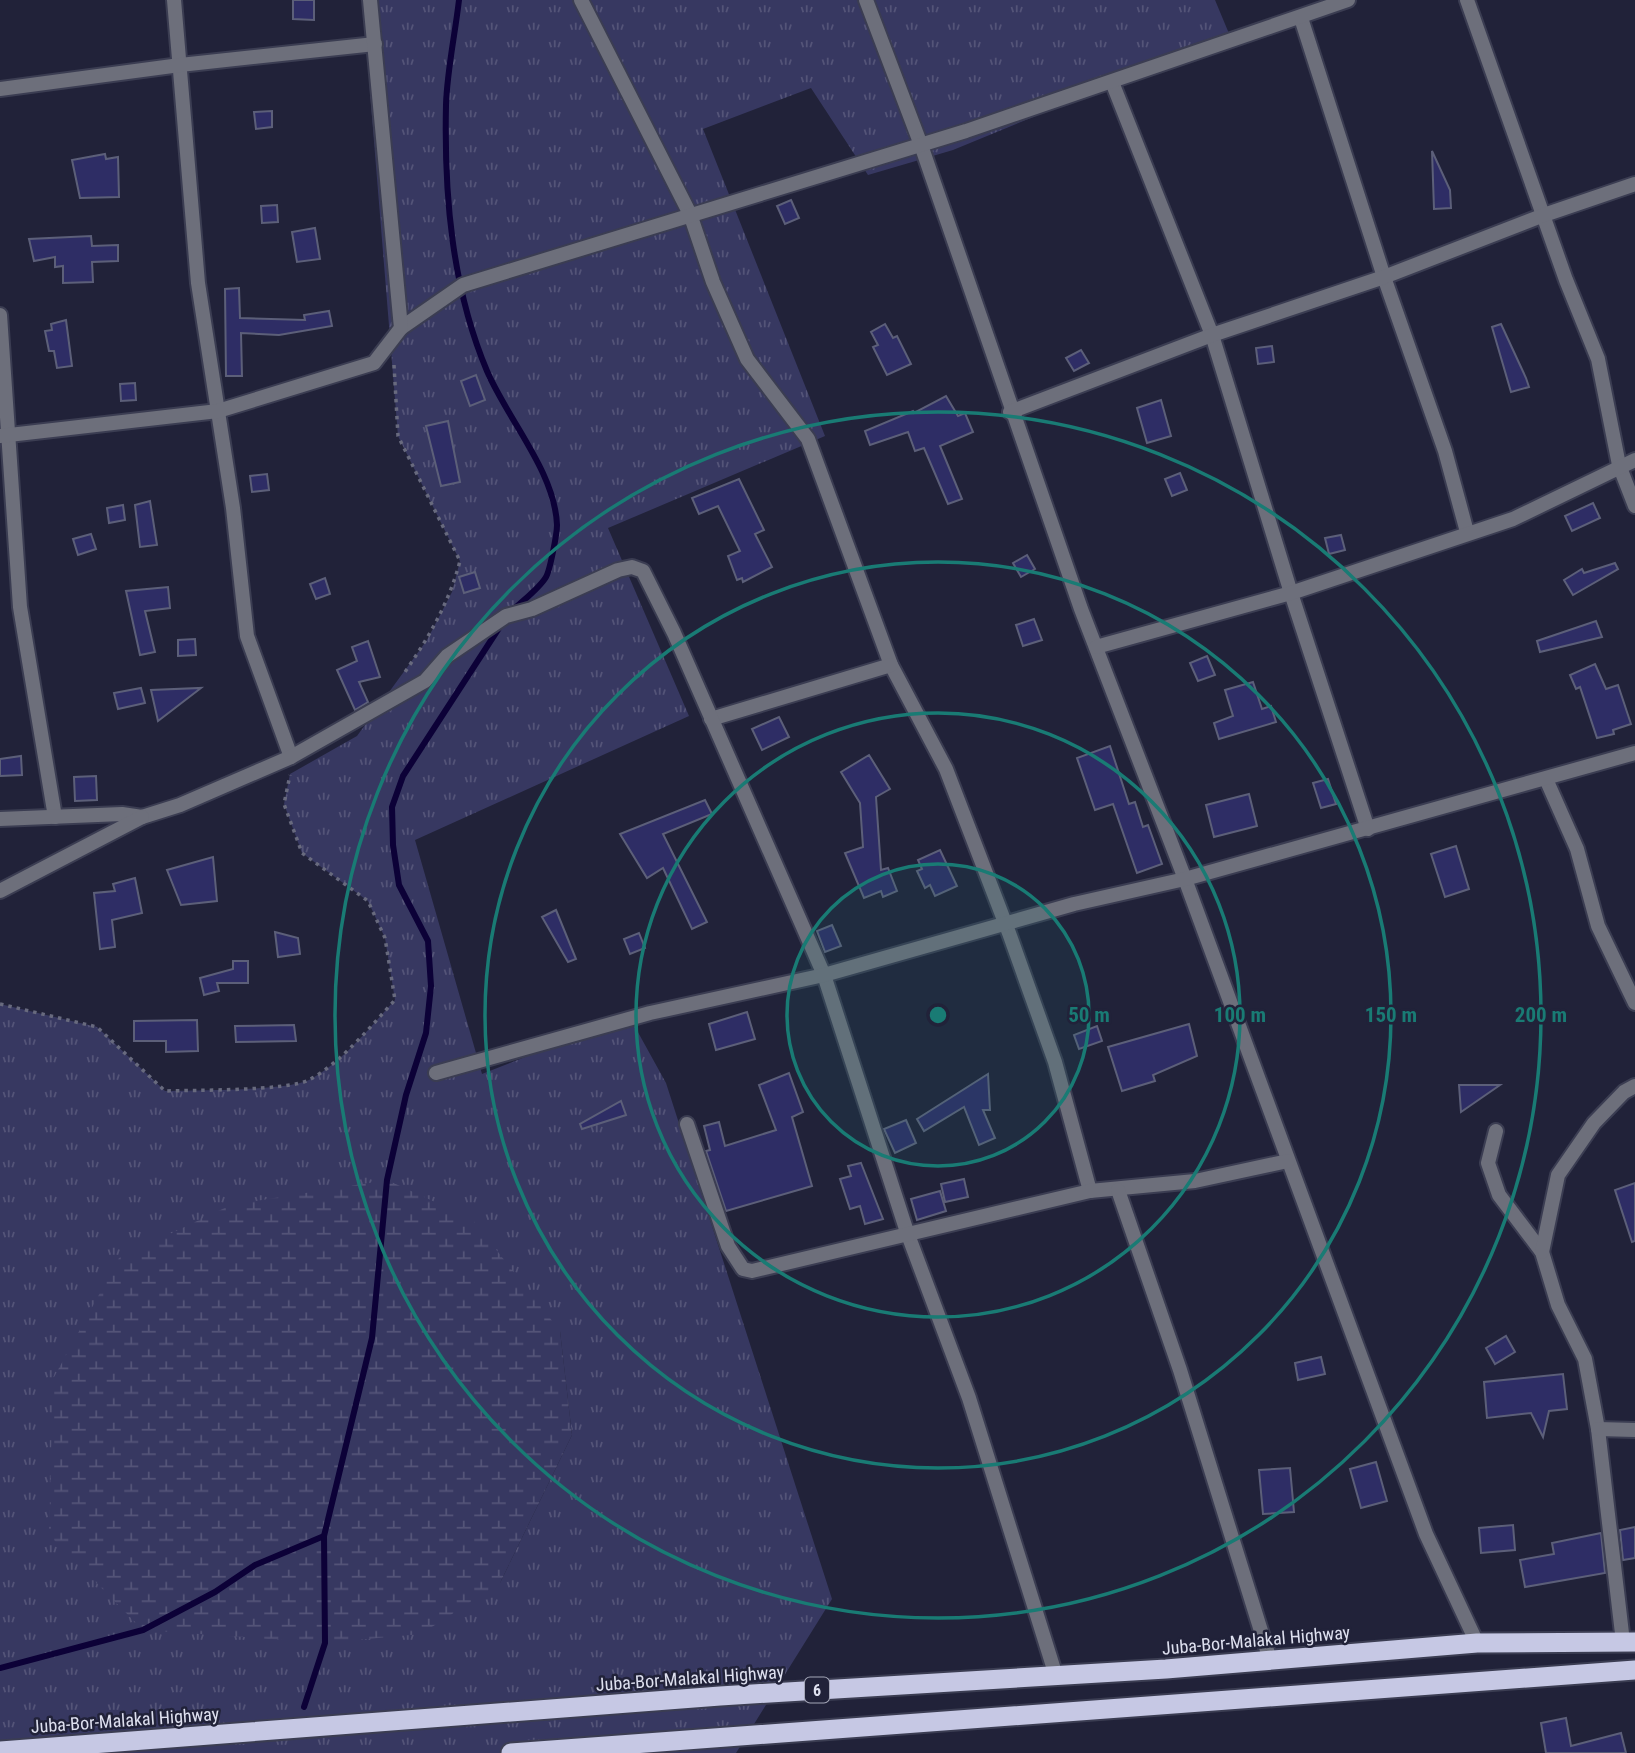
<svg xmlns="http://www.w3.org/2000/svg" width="1635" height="1753" font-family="'Roboto Condensed',sans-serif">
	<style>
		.grass { fill: url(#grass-tufts); fill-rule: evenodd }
		.wetland { fill: url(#wetland-marsh) }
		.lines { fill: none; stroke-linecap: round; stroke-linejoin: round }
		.stream { stroke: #0c0137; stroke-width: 6 }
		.building { fill: #2e2d65; stroke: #5c5f79; stroke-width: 2 }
		.minor-casing { stroke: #3b3d52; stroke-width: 18 }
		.trunk-casing { stroke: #3b3d52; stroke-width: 23 }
		.path { stroke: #686a7e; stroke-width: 3.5; stroke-dasharray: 3.5 5; stroke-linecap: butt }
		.minor { stroke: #6d6f7b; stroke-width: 14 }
		.trunk { stroke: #c6c8e4; stroke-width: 19 }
		.ring { fill: none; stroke: #197b74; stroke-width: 3.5 }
		.labels { text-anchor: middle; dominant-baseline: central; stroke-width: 5; stroke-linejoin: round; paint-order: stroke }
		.shield { fill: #212239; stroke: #a5a7b8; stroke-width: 2 }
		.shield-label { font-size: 16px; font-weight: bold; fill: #dee0ef }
		.street-label { font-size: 18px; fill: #dee0ef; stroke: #212239 }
		.centre { fill: #197b74; stroke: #212239; stroke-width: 3.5 }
		.ring-label { font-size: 21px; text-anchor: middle; font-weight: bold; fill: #197b74; stroke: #212239; stroke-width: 5; stroke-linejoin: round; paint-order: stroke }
	</style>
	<defs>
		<pattern id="grass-tufts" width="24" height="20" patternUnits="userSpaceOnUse" patternTransform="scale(1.75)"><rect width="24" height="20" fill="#373861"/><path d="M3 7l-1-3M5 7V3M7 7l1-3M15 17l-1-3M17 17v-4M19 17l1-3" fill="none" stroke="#545478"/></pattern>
		<pattern id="wetland-marsh" width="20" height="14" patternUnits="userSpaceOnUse" patternTransform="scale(1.75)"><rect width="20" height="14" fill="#373861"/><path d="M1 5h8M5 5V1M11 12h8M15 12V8" fill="none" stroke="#545478"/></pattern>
	</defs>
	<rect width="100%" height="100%" fill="#212239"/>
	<path class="grass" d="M372,0H1215L1230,36L953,150L868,175L811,88L703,129L825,436L608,528L689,716L415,840L482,1074L629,1016L666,1083L832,1599L736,1753H0V1004L97,1027L165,1091C194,1090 287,1091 309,1080C343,1062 370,1027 395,1000L385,938L368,901L302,853L284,804L290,774L357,736L427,640L452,592L460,561L398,436L369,80ZM560,1331L572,1435L500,1583Z"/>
	<path class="wetland" d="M387,1180L472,1219L560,1331L572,1435L500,1583L421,1634L325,1643L143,1630L49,1535L53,1379L119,1258L231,1205Z"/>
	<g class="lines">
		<g class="stream">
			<path d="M459,0C455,35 447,71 446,105C444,195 452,288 487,371C508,420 555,472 557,525C557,534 550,570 546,577C539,589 522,601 512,611"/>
			<path d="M0,1668L143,1630L215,1592L255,1565L324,1536"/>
			<path d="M304,1707L325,1643L324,1536L372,1338L387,1180L406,1095L426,1033L431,986L428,941L399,885L393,845L392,807L403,776L501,625"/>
		</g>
	</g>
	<g class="building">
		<path d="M293,0H314V20L293,19Z"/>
		<path d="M272,111V127L256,129L254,112Z"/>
		<path d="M1432,151L1450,190L1451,208L1434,209Z"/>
		<path d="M105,154L106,159L118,157L119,197L80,198L72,160Z"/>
		<path d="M791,200L799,218L785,224L777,206Z"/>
		<path d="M277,205L278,222L262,223L261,206Z"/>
		<path d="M315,228L320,259L297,262L292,232Z"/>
		<path d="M91,236L92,246L118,245V261L92,262L93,282L63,283V266L55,267V257L34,261L29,239Z"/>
		<path d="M239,288L240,318L305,320L304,315L329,311L332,326L279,335L241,333L242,376H226L225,289Z"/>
		<path d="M66,320L72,366L57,368L54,351H49L45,331L52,330L51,324Z"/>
		<path d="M885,324L893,338L897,336L911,364L887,375L873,347L878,345L871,332Z"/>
		<path d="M1501,324L1526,378L1529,387L1511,392L1492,327Z"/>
		<path d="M1272,346L1274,362L1258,364L1256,348Z"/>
		<path d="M1081,350L1089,363L1074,371L1066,358Z"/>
		<path d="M476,375L485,400L470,406L461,381Z"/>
		<path d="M135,383L136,400L121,401L120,384Z"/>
		<path d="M946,396L958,416L965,413L973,432L940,446L962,499L948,504L924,448L915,451L908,432L870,445L865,431L913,411L914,413Z"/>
		<path d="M1161,400L1171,436L1147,443L1137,408Z"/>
		<path d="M448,421L460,482L441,486L426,426Z"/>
		<path d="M1180,473L1187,490L1172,496L1165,479Z"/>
		<path d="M267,474L269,490L252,492L250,476Z"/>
		<path d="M739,479L764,530L755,534L772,567L743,582L742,578L737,580L728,556L740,551L718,506L699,514L692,498Z"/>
		<path d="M150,501L157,545L140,547L135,505Z"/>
		<path d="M1593,503L1600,518L1572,531L1565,516Z"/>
		<path d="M123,505L125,520L109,523L107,508Z"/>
		<path d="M91,534L96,549L78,555L73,539Z"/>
		<path d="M1341,535L1345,550L1329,554L1325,538Z"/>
		<path d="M1027,555L1035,569L1021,577L1013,563Z"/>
		<path d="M1615,563L1618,569L1573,595L1564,580L1582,569L1584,573Z"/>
		<path d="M475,572L480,588L464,593L459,577Z"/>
		<path d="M325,578L330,594L316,599L310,584Z"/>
		<path d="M168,587L170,608L145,611L155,652L140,655L126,591Z"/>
		<path d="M1034,619L1042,640L1023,646L1016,625Z"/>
		<path d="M1596,621L1602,637L1540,652L1537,641Z"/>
		<path d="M195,639L196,655L178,656V640Z"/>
		<path d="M368,641L380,677L359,682L368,702L355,710L337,670L357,661L352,647Z"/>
		<path d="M1207,656L1215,675L1198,681L1190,663Z"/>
		<path d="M1595,664L1606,689L1618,685L1631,724L1613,730L1614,734L1597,738L1580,687L1576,689L1570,675Z"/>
		<path d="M1253,682L1262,709L1271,706L1276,722L1219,739L1214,723L1233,716L1225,690Z"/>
		<path d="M141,688L145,703L118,709L114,693Z"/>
		<path d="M201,688L158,721L151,690Z"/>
		<path d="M779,717L789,737L762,750L752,729Z"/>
		<path d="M1110,746L1129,804L1135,802L1143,827L1148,825L1162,864L1137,873L1113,804L1095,810L1077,758Z"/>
		<path d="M869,755L890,789L876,797L881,870L888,868L897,891L883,897L881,891L864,898L845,853L863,847L860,803L841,772Z"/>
		<path d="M21,756L22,775L0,776V759Z"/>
		<path d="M96,776L97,800L75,801L74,777Z"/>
		<path d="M1328,779L1336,804L1321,808L1313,783Z"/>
		<path d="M1249,794L1257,826L1214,837L1206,805Z"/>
		<path d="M705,800L712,814L663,834L707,922L692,929L663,868L647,878L620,834Z"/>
		<path d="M1456,846L1469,889L1445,897L1431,854Z"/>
		<path d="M940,850L957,886L935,896L930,885L925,888L917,871L922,869L918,860Z"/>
		<path d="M213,857L217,901L181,905L167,870Z"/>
		<path d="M135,878L142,913L112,920L115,947L100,949L94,893L115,891L113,884Z"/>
		<path d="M556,910L576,959L568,962L542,917Z"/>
		<path d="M832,925L841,946L825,952L817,931Z"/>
		<path d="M275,932L298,938L300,954L278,957Z"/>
		<path d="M639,933L645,948L630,954L624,939Z"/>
		<path d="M233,961H248V983H217L219,991L204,995L200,978L233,969Z"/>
		<path d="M747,1012L755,1039L716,1050L709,1024Z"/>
		<path d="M197,1020L198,1051L166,1052V1041H134V1021Z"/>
		<path d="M1189,1024L1197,1056L1153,1075L1155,1081L1122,1091L1108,1047Z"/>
		<path d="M294,1025L296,1041L236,1042L235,1026Z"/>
		<path d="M1097,1026L1102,1041L1079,1049L1074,1035Z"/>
		<path d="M789,1073L803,1112L792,1117L812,1186L726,1211L706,1151L710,1150L704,1126L719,1122L725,1146L776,1130L759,1085Z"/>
		<path d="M988,1074L990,1110H983L995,1138L979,1145L964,1107L924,1131L917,1119Z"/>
		<path d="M1459,1085H1500L1461,1112Z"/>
		<path d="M621,1101L626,1115L582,1129L580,1124Z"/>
		<path d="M906,1120L916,1143L895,1153L884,1129Z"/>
		<path d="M861,1163L883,1219L865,1224L860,1206L850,1209L840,1179L851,1176L848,1166Z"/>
		<path d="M964,1179L968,1197L945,1202L941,1184Z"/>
		<path d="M1635,1183V1241L1632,1242L1615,1190Z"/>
		<path d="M940,1191L946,1211L917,1220L911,1199Z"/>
		<path d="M1506,1336L1515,1352L1495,1364L1486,1348Z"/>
		<path d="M1321,1357L1325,1374L1298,1380L1295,1363Z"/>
		<path d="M1563,1374L1567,1409L1549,1411L1543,1437L1531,1413L1487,1418L1484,1382Z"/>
		<path d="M1376,1462L1387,1501L1361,1508L1350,1469Z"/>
		<path d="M1290,1468L1294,1512L1263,1514L1259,1470Z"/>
		<path d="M1513,1525L1515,1550L1481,1553L1479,1528Z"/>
		<path d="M1635,1527V1558L1623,1560L1620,1530Z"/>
		<path d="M1601,1533L1605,1573L1525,1587L1520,1560L1554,1554L1552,1543Z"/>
		<path d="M1566,1718L1571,1746L1621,1733L1626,1753H1546L1541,1723Z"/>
	</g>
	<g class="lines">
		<defs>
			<g id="minor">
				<path d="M174,0L198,283L233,508L247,636L291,757"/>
				<path d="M581,0L690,214L713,282L747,359L808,439L891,665L946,769L1009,933L1055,1062L1090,1191"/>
				<path d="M866,0L921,145L1081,609L1185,879L1426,1534L1477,1643"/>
				<path d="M1467,0L1566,280L1598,359L1619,465L1635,506"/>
				<path d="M1301,18L1384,277L1445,451L1467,532"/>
				<path d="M1112,82L1212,335L1291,593L1368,829"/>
				<path d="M0,89L180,65L375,44"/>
				<path d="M0,315L20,607L55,817"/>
				<path d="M401,328L463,285L966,131L1348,0"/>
				<path d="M1010,412L1212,335L1384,277L1544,215L1635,184"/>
				<path d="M0,436L218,411L374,363L401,328L370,0"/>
				<path d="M1096,647L1291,593L1513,519L1635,460"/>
				<path d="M711,719L891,665"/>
				<path d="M1546,779L1577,849L1598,926L1635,1003"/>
				<path d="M0,819L122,814L142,817L180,805L291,757L425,681L447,656L506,616L532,609L618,570L632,567L643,571L674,633L824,975L907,1232L969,1398L1056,1676"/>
				<path d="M0,891L142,817"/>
				<path d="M436,1073L650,1013L824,975L1074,904L1185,879L1635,753"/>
				<path d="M687,1124L728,1246L743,1269L752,1271L1090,1191L1195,1181L1288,1161"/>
				<path d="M1496,1131L1488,1163L1499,1195L1542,1252L1558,1305L1585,1359L1598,1429L1623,1642"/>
				<path d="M1118,1190L1180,1370L1270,1660"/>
				<path d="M1542,1252L1558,1175L1594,1123L1624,1092L1635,1086"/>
				<path d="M1598,1429L1635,1430"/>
			</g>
			<g id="trunk">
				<path d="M0,1751L720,1696L1166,1669L1477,1643L1635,1642"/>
				<path d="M511,1753L1635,1670"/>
			</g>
		</defs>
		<use href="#minor" class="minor-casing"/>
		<use href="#trunk" class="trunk-casing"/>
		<g class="path">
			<path d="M394,365L398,436L460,561C449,603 429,637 405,672"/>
			<path d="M0,1004L97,1027L165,1091C194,1090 287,1091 309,1080C341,1063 371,1026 395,1000L385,938L368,901L302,853L284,804L290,775"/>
		</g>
		<use href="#minor" class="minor"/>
		<use href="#trunk" class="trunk"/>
	</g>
	<circle cx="938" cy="1015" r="151" fill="#197b74" fill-opacity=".12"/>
	<g class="ring">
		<circle cx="938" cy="1015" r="151"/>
		<circle cx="938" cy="1015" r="302"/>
		<circle cx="938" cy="1015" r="453"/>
		<circle cx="938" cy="1015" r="603"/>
	</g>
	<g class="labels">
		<rect class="shield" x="805" y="1677.5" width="24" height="25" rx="5"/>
		<g class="shield-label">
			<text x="817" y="1690">6</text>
		</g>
		<g class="street-label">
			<text transform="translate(1256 1640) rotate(-5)">Juba-Bor-Malakal Highway</text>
			<text transform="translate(690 1678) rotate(-4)">Juba-Bor-Malakal Highway</text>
			<text transform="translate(125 1720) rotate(-4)">Juba-Bor-Malakal Highway</text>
		</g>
	</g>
	<circle cx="938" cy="1015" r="10" class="centre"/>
	<g class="ring-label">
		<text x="1089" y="1022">50 m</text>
		<text x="1240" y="1022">100 m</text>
		<text x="1391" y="1022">150 m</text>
		<text x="1541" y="1022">200 m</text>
	</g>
</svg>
